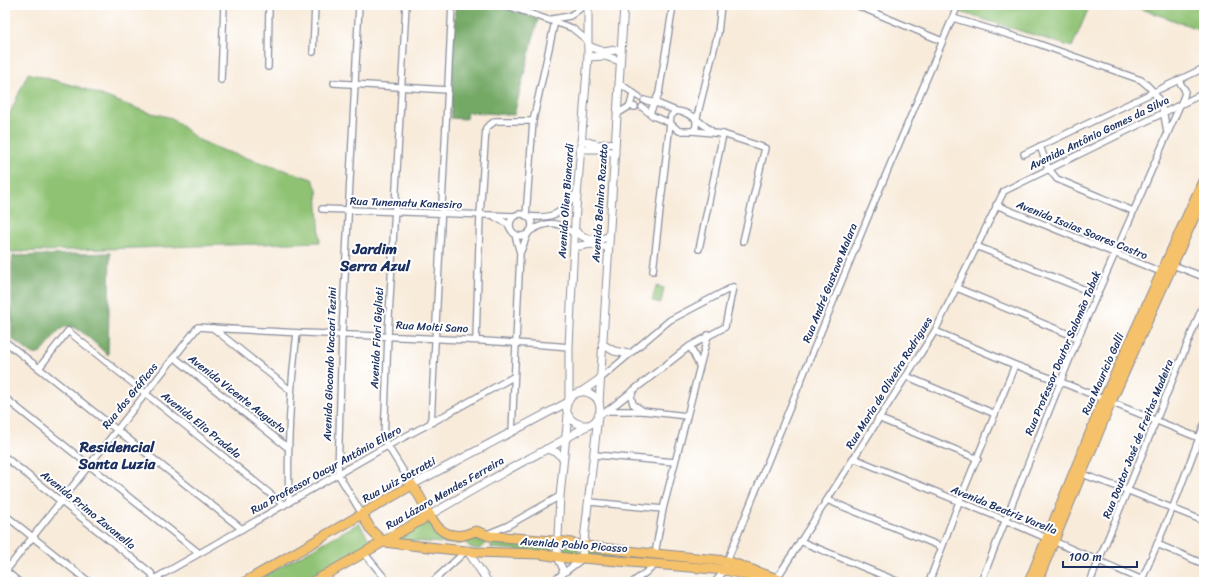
<svg xmlns="http://www.w3.org/2000/svg" width="1209" height="587" font-family="Sriracha,sans-serif">
	<style>
		.green { fill: #8fc273; stroke: #557868 }
		.forest { fill: #73a865; stroke: #476c62 }
		.lines { fill: none; stroke-linecap: round; stroke-linejoin: round }
		.minor-casing { stroke: #8a8d9c; stroke-width: 8 }
		.tertiary-casing { stroke: #8a8d9c; stroke-width: 9 }
		.primary-casing { stroke: #8a8d9c; stroke-width: 11 }
		.minor { stroke: #fff; stroke-width: 5.5 }
		.tertiary { stroke: #fff; stroke-width: 7 }
		.primary { stroke: #f5c16b; stroke-width: 9 }
		.labels { text-anchor: middle; dominant-baseline: central; stroke-width: 4; stroke-linejoin: round; paint-order: stroke }
		.street-label { font-size: 11px; fill: #1b2f5e; stroke: #fff }
		.district-label { font-size: 15px; font-weight: bold; fill: #1b2f5e; stroke: #fff }
	</style>
	<rect width="100%" height="100%" fill="#fff"/>
	<filter id="ink" filterUnits="userSpaceOnUse"><feTurbulence type="fractalNoise" baseFrequency=".025" numOctaves="2"/><feDisplacementMap in="SourceGraphic" scale="8" xChannelSelector="R" yChannelSelector="G"/><feConvolveMatrix kernelMatrix="1 2 1 2 8 2 1 2 1" color-interpolation-filters="sRGB"/></filter>
	<filter id="wash" filterUnits="userSpaceOnUse"><feTurbulence type="fractalNoise" baseFrequency=".012" numOctaves="4" result="noise"/><feDisplacementMap in="SourceGraphic" scale="16" xChannelSelector="R" yChannelSelector="G"/><feGaussianBlur stdDeviation="0.9" result="paint"/><feColorMatrix in="noise" values="0 0 0 0 0 0 0 0 0 0 0 0 0 0 0 0 0 1.4 0 .05"/><feComposite in="paint" operator="in"/></filter>
	<g filter="url(#wash)">
		<rect width="100%" height="100%" fill="#f8ebda"/>
		<g class="green">
			<path d="M963,5H1090L1072,47L960,12Z"/>
			<path d="M1130,5H1204V31Z"/>
			<path d="M28,73L82,88L144,111L172,118L197,139L222,150L312,179L317,189L320,242L11,252L5,240V124Z"/>
			<path d="M656,286L664,288L661,303L652,301Z"/>
			<path d="M426,522L431,524C439,539 443,538 460,539L461,544L395,540Z"/>
			<path d="M359,523L371,542L370,545L304,582H253Z"/>
			<path d="M472,534L484,538L485,544C481,552 471,550 466,543L467,538Z"/>
			<path d="M492,539L502,541L499,544L547,548L552,544L553,553L491,548Z"/>
			<path d="M565,546L576,547L580,553L575,556L562,553L561,550Z"/>
			<path d="M586,549L720,565L585,556Z"/>
		</g>
		<g class="forest">
			<path d="M455,5H496L538,19L514,115L467,112L466,119L451,118Z"/>
			<path d="M110,253L108,355C98,347 88,335 77,329C53,316 50,359 33,354C26,351 19,343 12,339V263L13,256Z"/>
		</g>
	</g>
	<g filter="url(#ink)">
		<g class="lines">
			<defs>
				<g id="minor">
					<path d="M359,5L342,334L338,474L362,514"/>
					<path d="M406,5L388,335L384,440L412,485"/>
					<path d="M505,5L572,28L588,41"/>
					<path d="M856,5L942,41"/>
					<path d="M953,18L1036,43L1141,80C1161,95 1164,110 1167,133"/>
					<path d="M552,19L570,16L585,5"/>
					<path d="M555,21L533,121L526,216C552,220 562,214 577,192"/>
					<path d="M313,52L315,5"/>
					<path d="M268,67L269,5"/>
					<path d="M221,80L224,5"/>
					<path d="M334,83L448,90"/>
					<path d="M619,83L639,97"/>
					<path d="M644,100L659,104L676,111"/>
					<path d="M630,106L633,94"/>
					<path d="M642,107L653,116L670,123L653,271"/>
					<path d="M650,113L659,93L673,5"/>
					<path d="M617,114L630,106L635,107"/>
					<path d="M693,131L723,134L765,148L743,241"/>
					<path d="M713,132C701,124 692,112 676,111L671,116L670,123L679,131H693L696,127V121L718,33L721,5"/>
					<path d="M1040,146L1048,168L1057,179L1133,211"/>
					<path d="M1024,154L1204,68"/>
					<path d="M996,205L1161,272"/>
					<path d="M322,209L516,216"/>
					<circle cx="521" cy="225" r="11"/>
					<path d="M495,217L508,224L510,228"/>
					<path d="M530,231C549,220 559,221 575,235"/>
					<path d="M976,246L1098,295"/>
					<path d="M699,249L723,134"/>
					<path d="M521,251L528,233"/>
					<path d="M1173,265L1204,277"/>
					<path d="M957,288L1078,338"/>
					<path d="M213,328L290,390"/>
					<path d="M935,331L1015,365L1061,382L1204,440"/>
					<path d="M476,339L480,215L486,128L495,121H533"/>
					<path d="M5,346L7,343L242,529"/>
					<path d="M690,346L699,365"/>
					<path d="M174,357L287,447"/>
					<path d="M39,368L68,331L284,505"/>
					<path d="M906,376L995,414"/>
					<path d="M600,379L670,320L733,287"/>
					<path d="M633,392L631,396L633,404L643,411"/>
					<path d="M5,398L199,553"/>
					<path d="M607,411H643L687,416"/>
					<path d="M599,415L607,411L690,346L725,327L733,287"/>
					<path d="M878,418L978,459"/>
					<path d="M431,423L452,5"/>
					<path d="M512,432L520,253L515,235"/>
					<path d="M595,455L675,462"/>
					<path d="M5,457L151,573L156,582"/>
					<path d="M853,458L1005,520L1147,582"/>
					<path d="M1079,473L1129,491L1204,521"/>
					<path d="M827,500L942,547"/>
					<path d="M590,502L663,509"/>
					<path d="M289,503C287,445 290,390 297,333"/>
					<path d="M5,515L89,582"/>
					<path d="M487,534L507,526L560,496"/>
					<path d="M800,541L899,582"/>
					<path d="M1157,544L1204,564"/>
					<path d="M364,553L388,582"/>
					<path d="M655,554L663,509L708,335"/>
					<path d="M557,557L563,569L562,575"/>
					<path d="M5,570L19,582"/>
					<path d="M5,572L198,327C322,336 446,336 569,347"/>
					<path d="M325,575L331,582"/>
					<path d="M777,578L935,331L1004,191L1204,93"/>
					<path d="M149,582L387,446L431,423L513,377"/>
					<path d="M432,582L466,551"/>
					<path d="M552,582L582,559"/>
					<path d="M633,582L657,564"/>
					<path d="M715,582L725,570L727,561L870,212L958,5"/>
					<path d="M929,582L959,502L1015,365"/>
					<path d="M981,582L1078,338L1184,96L1185,90L1178,80"/>
					<path d="M1090,582L1204,303"/>
					<path d="M1141,582L1173,507L1204,425"/>
				</g>
				<g id="tertiary">
					<path d="M588,46L604,52L621,49"/>
					<path d="M588,57L605,56L620,61"/>
					<path d="M581,140L598,145L615,143"/>
					<path d="M580,149H598L615,153"/>
					<path d="M575,231C586,240 595,242 608,237"/>
					<path d="M574,247L591,244L607,247"/>
					<path d="M602,344L614,351L629,354"/>
					<path d="M581,392L600,379"/>
					<path d="M569,400V347L575,222L588,57V5"/>
					<path d="M599,403L624,5"/>
					<path d="M546,449L556,452L563,458"/>
					<path d="M412,485L568,402"/>
					<path d="M430,515C462,496 495,477 528,459C547,449 565,440 583,428C587,426 593,424 596,420C602,413 601,401 594,396C590,393 585,391 580,392C559,397 563,427 589,425"/>
					<path d="M467,550L488,582"/>
					<path d="M557,557L560,496L568,415"/>
					<path d="M582,558L598,416"/>
				</g>
				<g id="primary">
					<path d="M362,514L371,530L383,542L474,552L540,554L573,559L582,558L725,570L743,574L761,582"/>
					<path d="M245,582L412,485C429,505 431,540 464,535C468,534 472,532 476,531L490,536L566,542L585,546L645,553L727,561L786,582"/>
					<path d="M313,582L430,515"/>
					<path d="M1029,582L1104,399L1204,179"/>
					<path d="M1037,582L1111,402L1204,195"/>
				</g>
			</defs>
			<use href="#minor" class="minor-casing"/>
			<use href="#tertiary" class="tertiary-casing"/>
			<use href="#primary" class="primary-casing"/>
			<use href="#minor" class="minor"/>
			<use href="#tertiary" class="tertiary"/>
			<use href="#primary" class="primary"/>
		</g>
	</g>
	<g class="labels">
		<g class="street-label">
			<text transform="translate(1099 133) rotate(-26)">Avenida Antônio Gomes da Silva</text>
			<text transform="translate(566 201) rotate(-86)">Avenida Olien Biancardi</text>
			<text transform="translate(406 203) rotate(2)">Rua Tunematu Kanesiro</text>
			<text transform="translate(600 203) rotate(-86)">Avenida Belmiro Rozatto</text>
			<text transform="translate(1082 230) rotate(22)">Avenida Isaias Soares Castro</text>
			<text transform="translate(830 283) rotate(-68)">Rua André Gustavo Malara</text>
			<text transform="translate(432 327) rotate(3)">Rua Moiti Sano</text>
			<text transform="translate(377 338) rotate(-87)">Avenida Fiori Giglioti</text>
			<text transform="translate(1063 353) rotate(-67)">Rua Professor Doutor Salomão Tabak</text>
			<text transform="translate(330 364) rotate(-88)">Avenida Giocondo Vaccari Tezini</text>
			<text transform="translate(1103 374) rotate(-66)">Rua Mauricio Galli</text>
			<text transform="translate(889 383) rotate(-58)">Rua Maria de Oliveira Rodrigues</text>
			<text transform="translate(237 394) rotate(38)">Avenida Vicente Augusto</text>
			<text transform="translate(130 396) rotate(-51)">Rua dos Gráficos</text>
			<text transform="translate(201 425) rotate(39)">Avenida Elio Pradela</text>
			<text transform="translate(1138 439) rotate(-68)">Rua Doutor José de Freitas Madeira</text>
			<text transform="translate(326 470) rotate(-29)">Rua Professor Oacyr Antônio Ellero</text>
			<text transform="translate(399 480) rotate(-29)">Rua Luiz Sotratti</text>
			<text transform="translate(445 493) rotate(-30)">Rua Lázaro Mendes Ferreira</text>
			<text transform="translate(88 510) rotate(39)">Avenida Primo Zavanella</text>
			<text transform="translate(1004 510) rotate(22)">Avenida Beatriz Varella</text>
			<text transform="translate(574 545) rotate(4)">Avenida Pablo Picasso</text>
		</g>
		<g class="district-label">
			<text x="375" y="249">Jardim<tspan x="375" dy="17">Serra Azul</tspan></text>
			<text x="117" y="447">Residencial<tspan x="117" dy="17">Santa Luzia</tspan></text>
		</g>
	</g>
	<rect width="1209" height="587" fill="none" stroke="#fff" stroke-width="20"/>
	<path d="M1063 561v6h74v-6" fill="none" stroke="#1b2f5e" stroke-width="2"/>
	<text x="1069" y="561" font-size="12" fill="#1b2f5e" stroke="#ffffff" stroke-width="3" paint-order="stroke">100 m</text>
</svg>
